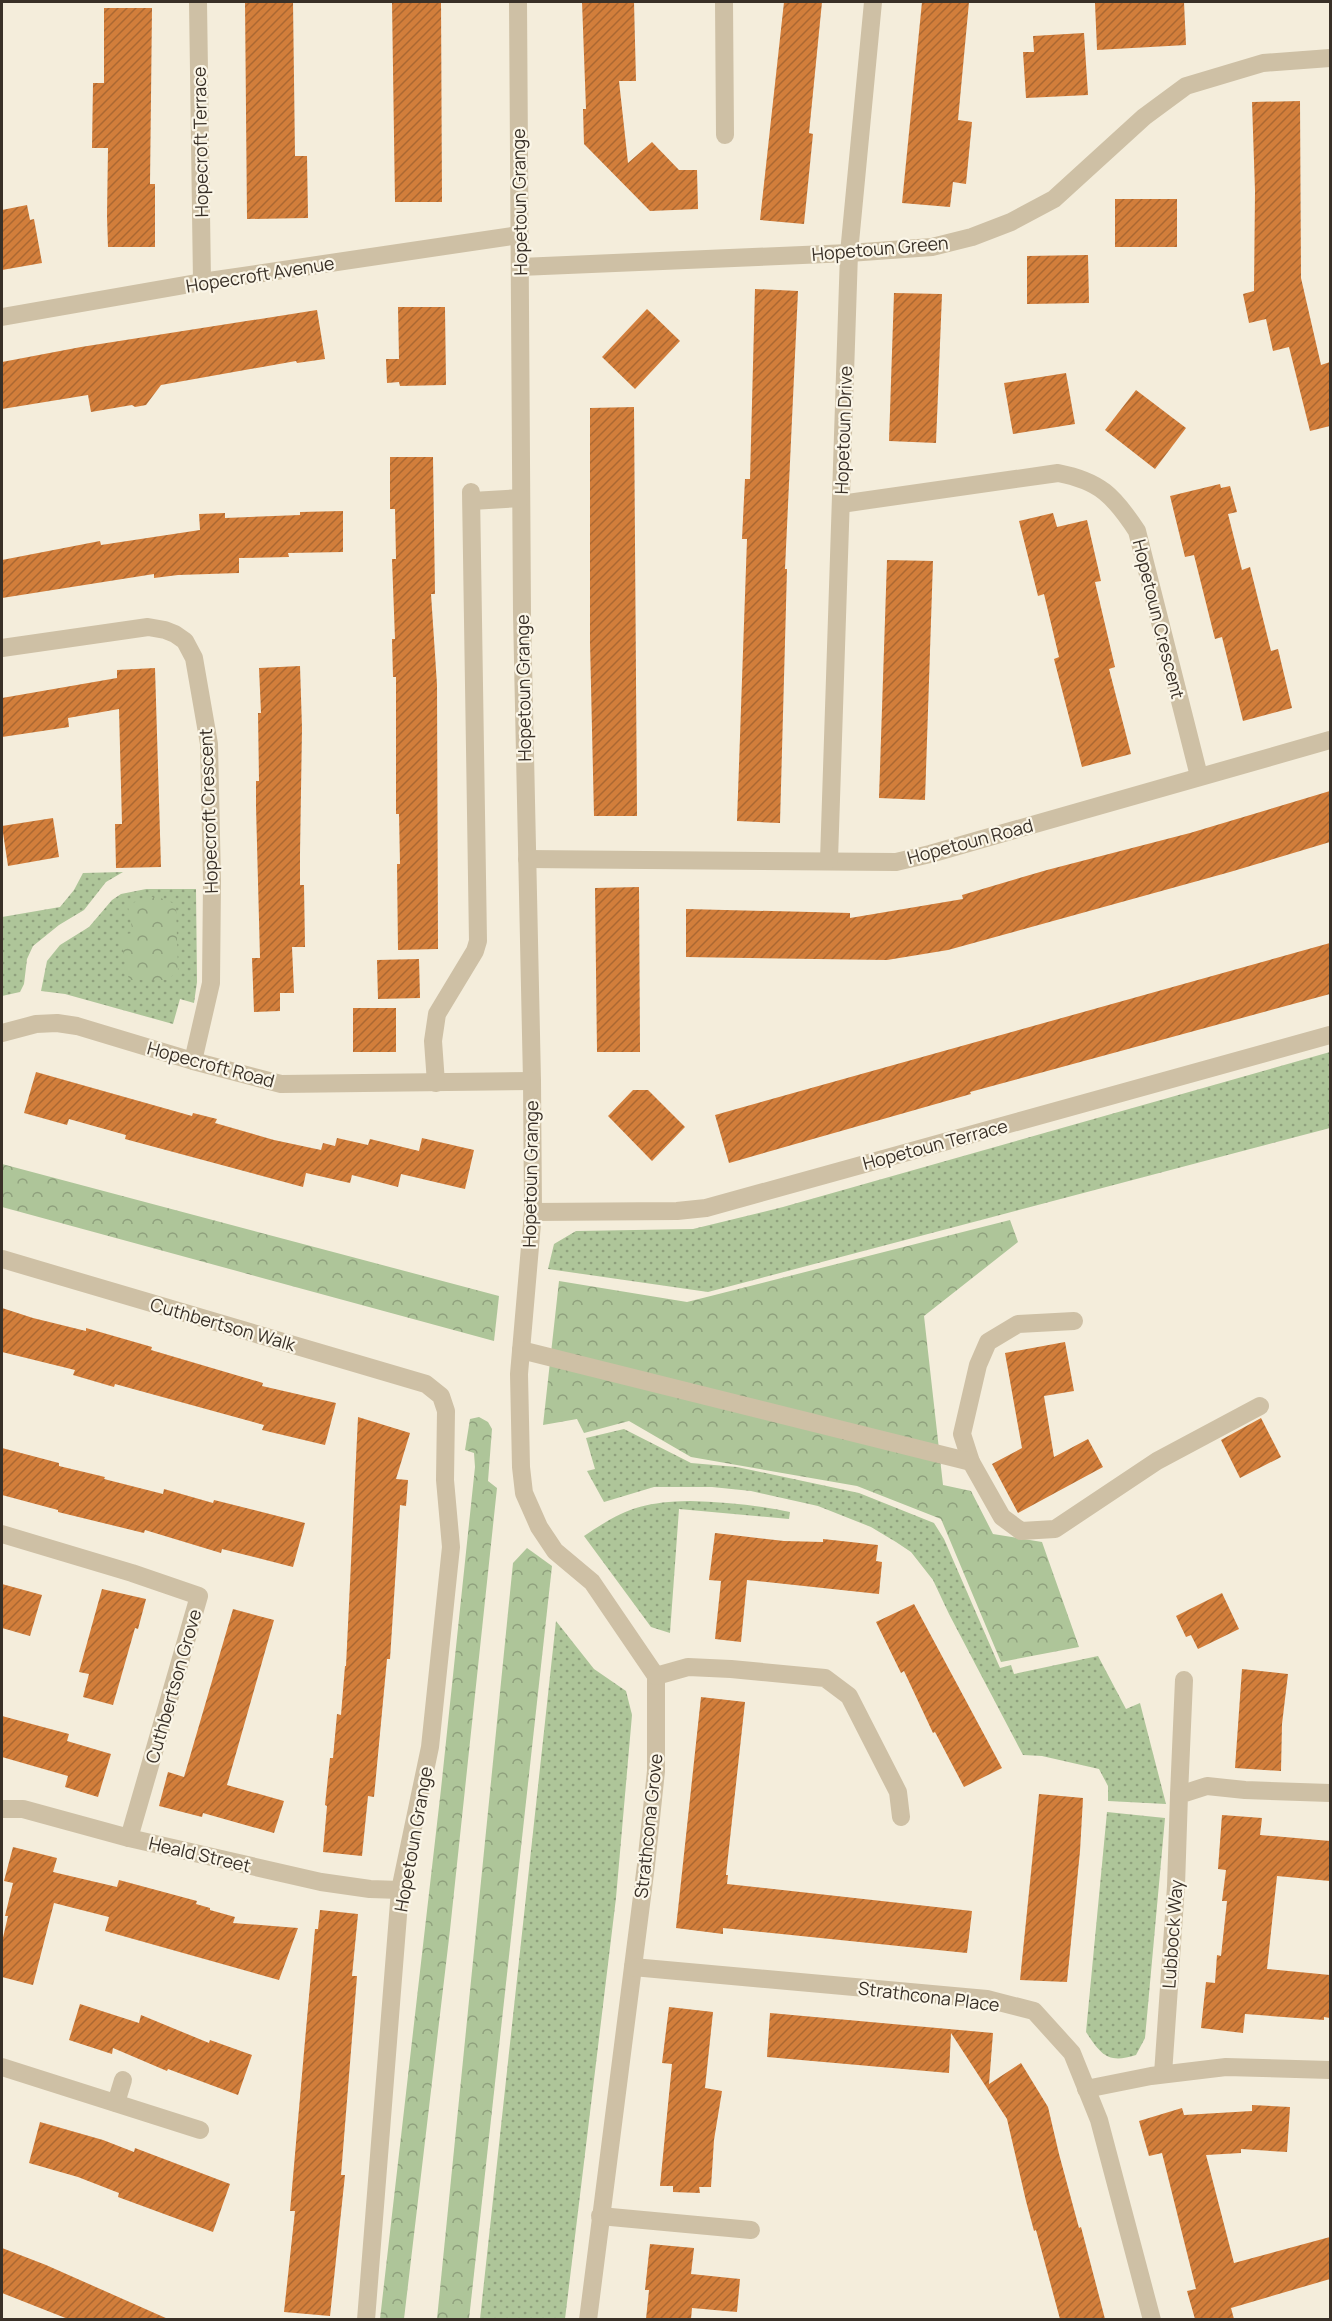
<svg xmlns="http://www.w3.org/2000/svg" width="1332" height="2321" font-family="Manrope,sans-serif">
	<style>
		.grass { fill: url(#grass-dots) }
		.forest { fill: url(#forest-crowns) }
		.building { fill: url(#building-hatch) }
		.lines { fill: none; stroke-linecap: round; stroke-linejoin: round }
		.minor { stroke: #cec0a5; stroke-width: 18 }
		.labels { text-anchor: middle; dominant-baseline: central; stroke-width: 4.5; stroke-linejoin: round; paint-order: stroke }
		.street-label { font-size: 18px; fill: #393027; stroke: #fbf6e8 }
	</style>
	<defs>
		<pattern id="grass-dots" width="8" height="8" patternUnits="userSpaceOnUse" patternTransform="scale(1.5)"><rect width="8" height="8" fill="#aec599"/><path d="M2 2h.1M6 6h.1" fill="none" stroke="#8fa07d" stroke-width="1.8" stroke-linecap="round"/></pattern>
		<pattern id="forest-crowns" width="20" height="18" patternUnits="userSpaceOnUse" patternTransform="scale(1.5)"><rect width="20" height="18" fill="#aec599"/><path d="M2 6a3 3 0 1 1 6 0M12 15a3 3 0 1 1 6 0" fill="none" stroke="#8fa07d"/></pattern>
		<pattern id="building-hatch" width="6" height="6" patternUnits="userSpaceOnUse" patternTransform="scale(1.5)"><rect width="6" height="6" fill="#d27e3b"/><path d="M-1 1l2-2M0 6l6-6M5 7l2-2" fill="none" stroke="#ab6832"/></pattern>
	</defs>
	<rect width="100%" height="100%" fill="#f4eddb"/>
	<g class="grass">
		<path d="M123,872L106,882L84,910L59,925L33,946L27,959L24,984L20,992L2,996V917L60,907L74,890L83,873Z"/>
		<path d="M146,889H196L197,982L194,1003L180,999L173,1024L65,994L41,991L47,961L60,945L89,927L112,900L121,894Z"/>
		<path d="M1330,1052V1128L708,1292L548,1269L554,1244L576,1231L693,1229L783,1207Z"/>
		<path d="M624,1429L691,1463L737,1467L859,1493L934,1523L944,1539L1000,1668L1011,1665L1014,1674L1098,1656L1126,1709L1140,1703L1166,1804L1108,1801V1786L1099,1769L1042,1756L1023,1755L949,1614L933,1580L911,1552L896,1542L871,1527L818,1506L751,1491L712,1487H654L604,1502L587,1471L595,1469L586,1438Z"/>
		<path d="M690,1501C723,1502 757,1505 790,1512L789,1519L679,1509L670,1633L651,1627L584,1536C624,1509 642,1502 690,1501Z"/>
		<path d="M556,1621L594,1669L626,1691L632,1715L616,1898L565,2319H480Z"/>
		<path d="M1107,1812L1165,1818L1145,2038L1136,2055C1108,2064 1101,2055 1086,2032Z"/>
	</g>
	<g class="forest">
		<path d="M152,897L165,899L176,905L178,971L167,980H129L120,935L133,933L128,907L139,899Z"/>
		<path d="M2,1164L499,1296L494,1341L2,1207Z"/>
		<path d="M1010,1220L1018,1242L924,1316L943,1485L971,1491L993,1534L1042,1542L1079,1647L1001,1662L941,1519L857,1486L691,1457L629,1421L584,1433L577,1419L543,1425L559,1281L687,1302Z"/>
		<path d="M479,1417L488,1422L492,1429L488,1481L497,1488L450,1930L404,2319H380L441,1789L475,1467L474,1453L465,1450L470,1419Z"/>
		<path d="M527,1548L552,1566L469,2319H437L513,1563Z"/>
	</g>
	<g class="building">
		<path d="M245,2H293L295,156H307L308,218L247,219Z"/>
		<path d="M392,2H441L442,202H395Z"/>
		<path d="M582,2H634L636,81H619L628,163L652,142L679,170H697L698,209L650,211L584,144L583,109H586Z"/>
		<path d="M784,2H822L809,133L813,134L804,224L760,220Z"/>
		<path d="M922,2H969L958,120L972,122L966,184L953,182L950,207L902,203Z"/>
		<path d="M1123,2H1184L1186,45L1097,50L1095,3Z"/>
		<path d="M104,8H152L150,184H155V247H108L107,216L108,148H92L93,83H104Z"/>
		<path d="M1084,33L1088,95L1026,98L1023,52H1034L1033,36Z"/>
		<path d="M1300,101L1301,278L1321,365L1330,362V426L1310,431L1289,347L1273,351L1266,319L1249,323L1243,294L1254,291L1255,191L1252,102Z"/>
		<rect x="1115" y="199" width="62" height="48"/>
		<path d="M27,205L30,220L34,219L42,263L2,270V210Z"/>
		<path d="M1088,255L1089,303L1027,304V256Z"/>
		<path d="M755,289L798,291L785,569H787L780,823L737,821L747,539H742L745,479H750Z"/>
		<path d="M894,293L942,294L936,443L889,441Z"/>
		<path d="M398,307H445L446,385L400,386L399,382L387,383L386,359H399Z"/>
		<path d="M647,309L680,341L635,389L602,357Z"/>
		<path d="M317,310L325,359L297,363L296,361L161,385L146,405L135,407L132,405L91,412L88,395L2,409V362L81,347Z"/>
		<path d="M1066,373L1075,424L1013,434L1004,383Z"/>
		<path d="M1136,390L1186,428L1155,469L1105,430Z"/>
		<path d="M634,407L637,816H594L590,642V408Z"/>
		<path d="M390,457H433L435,594H431L437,685L438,949L398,950L397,864H400L399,814H396V677H393L392,639H395L392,559H396L395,509H390Z"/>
		<path d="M1220,484L1221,488L1230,486L1237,512L1228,514L1242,570L1250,567L1271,651L1278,649L1292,708L1243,721L1222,637L1215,639L1194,555L1185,557L1170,496Z"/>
		<path d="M343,511V552L288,553L289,557L239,558V573L178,575L154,578V574L2,598V560L100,541L101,545L200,530L199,514L225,513V518L300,515V512Z"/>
		<path d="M1053,513L1057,527L1087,520L1101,581L1095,582L1115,667L1109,669L1131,754L1082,767L1054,659L1059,657L1044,594L1038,596L1019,521Z"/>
		<path d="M887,560L933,561L925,800L879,798Z"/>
		<path d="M300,666L302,728L300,854V885H304L305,947H292L294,993H280V1011L254,1012L252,958H260L256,806V781H259L258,713H261L259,668Z"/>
		<path d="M155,668L161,867L116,868L115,824H122L119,709L68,718L69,727L2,737V698L117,678V670Z"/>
		<path d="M1330,791V842L1230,872L948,950L887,960L686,957V909L850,913V918L963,899L962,895L1047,870L1190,833Z"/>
		<path d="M53,818L59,857L8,866L2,826Z"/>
		<path d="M639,887L640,1052H597L595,888Z"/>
		<path d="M1330,943V994L970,1092L971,1094L729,1163L715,1115Z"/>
		<path d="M419,959L420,998L378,999L377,960Z"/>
		<rect x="353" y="1008" width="43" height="44"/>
		<path d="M36,1072L192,1116L193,1113L217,1119L215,1123L274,1140L321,1150L323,1143L335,1146L337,1138L368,1145L370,1139L419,1151L422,1138L474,1150L465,1189L401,1174L398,1187L352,1175L350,1183L306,1173L303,1187L125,1139L126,1135L69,1119L67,1125L24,1113Z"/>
		<path d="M633,1090H648L685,1127L652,1161L608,1116Z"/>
		<path d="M2,1308L33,1318L86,1331V1328L152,1347L151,1350L263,1383L262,1386L336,1403L325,1445L262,1430L264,1425L115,1384L114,1387L73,1375L75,1370L2,1352Z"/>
		<path d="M1065,1342L1074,1391L1044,1396L1054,1457L1088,1439L1103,1467L1018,1513L992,1464L1022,1448L1005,1353Z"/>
		<path d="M358,1417L410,1433L396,1479L408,1480L406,1506L400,1505L390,1659H387L374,1797L368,1796L362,1856L323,1852L327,1806L325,1805L330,1758H333L337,1714L341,1715L345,1666H346Z"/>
		<path d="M1261,1418L1281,1457L1240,1478L1221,1440Z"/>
		<path d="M2,1448L59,1463V1466L105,1477L104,1479L163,1494L164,1489L213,1503L214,1500L305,1523L293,1567L222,1549L221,1553L145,1530L144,1533L58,1512V1510L2,1495Z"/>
		<path d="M715,1533L784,1541L823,1542V1539L878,1545L876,1561L882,1562L879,1594L747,1580L741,1642L715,1639L721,1581L709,1580Z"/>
		<path d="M2,1584L42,1595L30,1636L2,1628Z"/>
		<path d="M102,1589L146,1599L138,1629L135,1628L113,1705L83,1697L89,1674L79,1672Z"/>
		<path d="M1222,1593L1239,1629L1198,1649L1191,1635L1186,1637L1176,1616Z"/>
		<path d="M914,1604L1002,1768L964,1787L935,1732L933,1733L904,1671L901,1673L876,1622Z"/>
		<path d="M233,1609L274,1620L227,1785L284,1801L274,1833L203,1813L202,1817L159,1806L168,1772L184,1777Z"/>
		<path d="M1242,1669L1288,1674L1282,1724L1281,1771L1235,1768Z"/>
		<path d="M701,1697L745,1702L726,1875H728L727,1884L972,1911L967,1953L723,1928V1934L676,1928Z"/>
		<path d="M2,1716L69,1734L67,1741L111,1754L98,1797L65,1787L68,1776L2,1757Z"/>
		<path d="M1039,1794L1083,1798L1080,1851L1067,1982L1020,1980Z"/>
		<path d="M1222,1815L1262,1818L1260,1835L1330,1841V1881L1277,1876L1267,1969L1330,1975V2018L1324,2017V2020L1245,2014L1243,2033L1201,2028L1206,1982L1215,1983L1217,1955L1221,1956L1227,1901H1222L1226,1870L1218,1869Z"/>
		<path d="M13,1847L57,1858L53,1872L117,1887L119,1880L197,1901L196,1904L210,1908V1910L235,1917L233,1923L298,1928L279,1980L105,1931L109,1917L54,1903L33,1985L2,1977V1942L8,1916H5L13,1883L4,1881Z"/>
		<path d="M320,1910L358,1914L352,1976H357L341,2175H345L330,2316L284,2312L295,2211H290L304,2052L315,1929H318Z"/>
		<path d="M80,2004L139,2023L141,2015L209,2043L210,2040L252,2055L238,2095L168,2069L167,2071L113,2048L112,2054L69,2040Z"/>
		<path d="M669,2007L713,2012L705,2088L722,2091L714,2140L711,2187H699L700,2193L673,2192V2186H660L672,2064L662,2063Z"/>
		<path d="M770,2013L993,2033L989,2084L1021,2063L1048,2107L1059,2154L1079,2228L1081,2227L1105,2319H1060L1036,2230L1034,2231L1026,2201L1007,2119L951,2033L949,2073L767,2057Z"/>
		<path d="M1252,2105L1290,2107L1287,2152L1241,2149V2153L1206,2155L1234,2263L1330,2237V2279L1231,2308L1234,2319H1195L1187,2291L1196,2289L1162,2153L1149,2156L1139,2121L1182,2108L1184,2115L1252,2111Z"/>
		<path d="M40,2122L103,2140L134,2152L135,2148L230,2184L213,2232L118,2197L119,2193L78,2177L29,2163Z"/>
		<path d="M650,2244L694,2248L691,2274L740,2279L737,2312L692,2308L691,2319H646L649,2290H645Z"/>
		<path d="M2,2248L46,2265L168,2319H68L2,2293Z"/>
	</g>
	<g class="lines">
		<g class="minor">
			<path d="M198,2L202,282"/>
			<path d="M518,2L522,614L532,1081L533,1212L519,1374L521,1467L524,1493L539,1527L555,1551L592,1582L656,1676V1771L646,1865L588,2320"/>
			<path d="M724,2L725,135"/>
			<path d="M520,267L849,253L932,247L972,237L1011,222L1054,199L1144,117L1186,86L1263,63L1330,58"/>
			<path d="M2,317L202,282L519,235"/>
			<path d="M472,501L521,498"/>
			<path d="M841,504L1058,473C1100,481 1114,496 1137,531L1199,776"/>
			<path d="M2,648L148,627L165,630L175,634L185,641L194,658L209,744L212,881L211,983L193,1061"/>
			<path d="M527,859L896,862L930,854L1330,740"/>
			<path d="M829,860L849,253L873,2"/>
			<path d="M2,1033L36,1024L57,1023L77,1026L193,1061L281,1084L532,1081"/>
			<path d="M436,1083L433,1041L437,1014L475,951L478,941L471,492"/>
			<path d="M533,1212L677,1211L706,1208L1330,1035"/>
			<path d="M2,1259L426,1384L441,1396L446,1411L445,1480L451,1547L430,1747L400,1890L366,2320"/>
			<path d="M1074,1321L1018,1324L988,1342L978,1365L962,1434L971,1462L1002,1517L1021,1531L1055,1529L1157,1461L1260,1406"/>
			<path d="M521,1350L971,1462"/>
			<path d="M2,1534L132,1573L199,1596L129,1838"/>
			<path d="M656,1676L688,1667L731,1669L825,1678L849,1696L898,1792L901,1817"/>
			<path d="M1179,1795L1184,1680"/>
			<path d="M2,1809H23L129,1838L321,1882L370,1889L400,1890"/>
			<path d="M633,1967L987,1999L1034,2011L1072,2053L1099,2120L1152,2320"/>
			<path d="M2,2067L200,2130"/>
			<path d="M1163,2074L1176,1886L1179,1795L1207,1786L1245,1790L1330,1793"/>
			<path d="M1086,2089L1151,2076L1226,2067L1330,2070"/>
			<path d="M116,2103L123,2080"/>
			<path d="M600,2216L751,2230"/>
		</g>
	</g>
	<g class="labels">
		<g class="street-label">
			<text transform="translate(200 142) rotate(-91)">Hopecroft Terrace</text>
			<text transform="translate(519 202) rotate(-91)">Hopetoun Grange</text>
			<text transform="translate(880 248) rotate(-5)">Hopetoun Green</text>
			<text transform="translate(260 274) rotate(-9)">Hopecroft Avenue</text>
			<text transform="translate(843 430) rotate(-88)">Hopetoun Drive</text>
			<text transform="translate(1159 619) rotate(76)">Hopetoun Crescent</text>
			<text transform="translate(523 688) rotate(-91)">Hopetoun Grange</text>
			<text transform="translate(208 811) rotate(-92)">Hopecroft Crescent</text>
			<text transform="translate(970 841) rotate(-15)">Hopetoun Road</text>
			<text transform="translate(211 1064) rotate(15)">Hopecroft Road</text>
			<text transform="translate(935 1144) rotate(-15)">Hopetoun Terrace</text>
			<text transform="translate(530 1174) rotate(-89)">Hopetoun Grange</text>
			<text transform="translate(223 1324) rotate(16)">Cuthbertson Walk</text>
			<text transform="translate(173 1686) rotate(-74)">Cuthbertson Grove</text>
			<text transform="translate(648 1826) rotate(-84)">Strathcona Grove</text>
			<text transform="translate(413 1839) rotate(-80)">Hopetoun Grange</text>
			<text transform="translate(200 1854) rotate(13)">Heald Street</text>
			<text transform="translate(1172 1934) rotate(-86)">Lubbock Way</text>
			<text transform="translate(929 1996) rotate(7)">Strathcona Place</text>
		</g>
	</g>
	<rect width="1332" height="2321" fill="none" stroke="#393027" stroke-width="6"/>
</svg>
